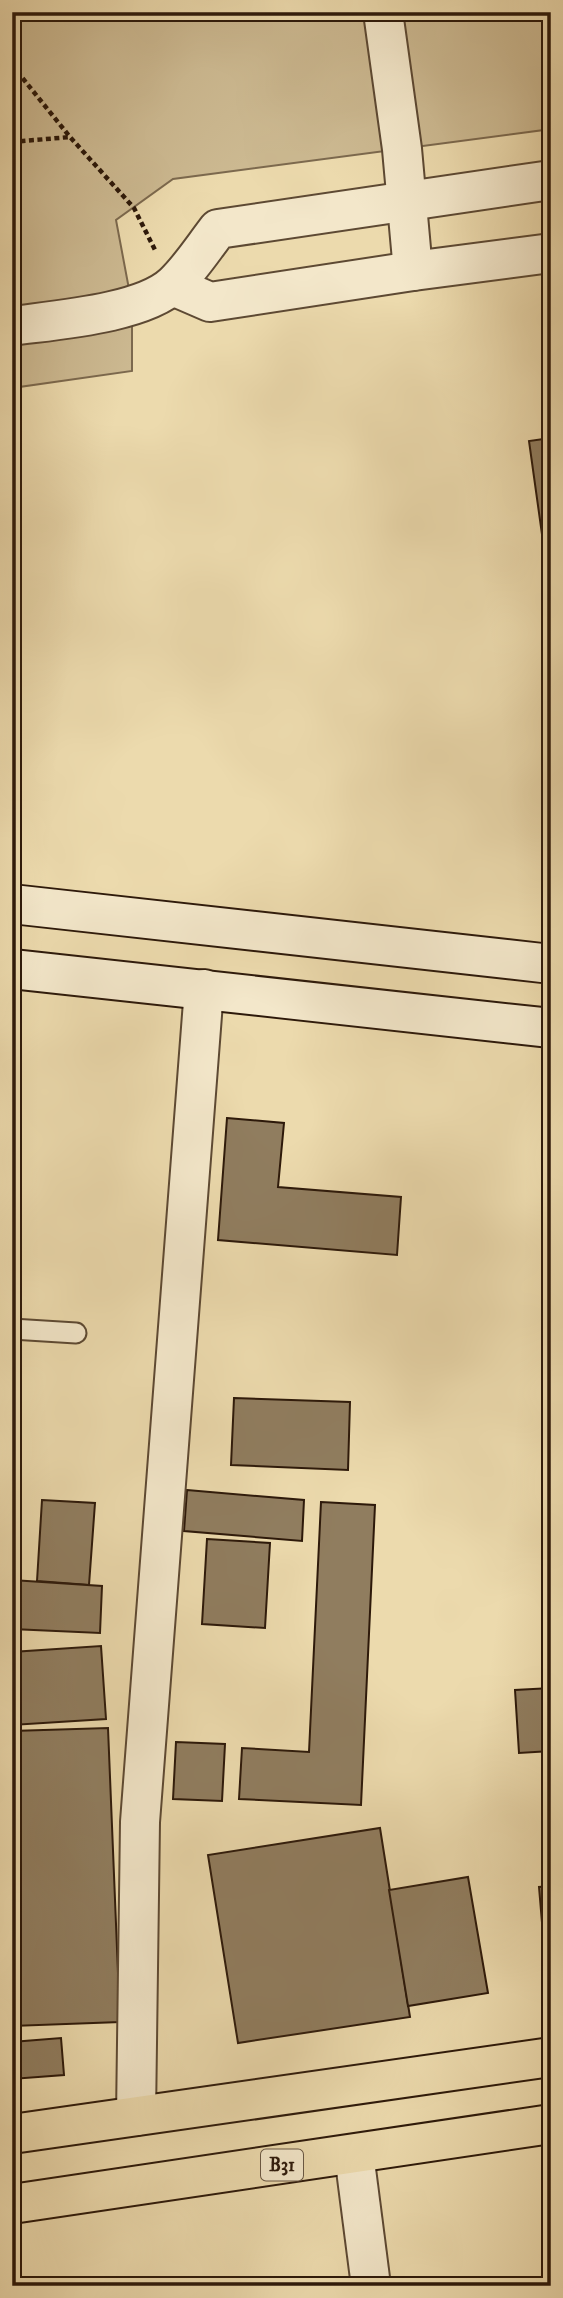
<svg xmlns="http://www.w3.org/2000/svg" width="563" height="2298" font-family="'IM FELL DW Pica',serif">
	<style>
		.green { fill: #ccb991; stroke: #7c694e; stroke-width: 2 }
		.building { fill: #907d5f; stroke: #2d190a; stroke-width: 2 }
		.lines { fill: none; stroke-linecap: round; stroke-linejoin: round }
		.lane-casing { stroke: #5d4933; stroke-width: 23 }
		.street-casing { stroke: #5d4933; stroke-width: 42 }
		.secondary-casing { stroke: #2d190a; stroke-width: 42 }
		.primary-casing { stroke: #2d190a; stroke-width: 42 }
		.path { stroke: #2d190a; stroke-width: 4.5; stroke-dasharray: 5 3.5; stroke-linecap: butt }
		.lane { stroke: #f3e7ca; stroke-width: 19 }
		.street { stroke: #f3e7ca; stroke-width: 38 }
		.secondary { stroke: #f3e7ca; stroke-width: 38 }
		.primary { stroke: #ecdaad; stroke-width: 38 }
		.labels { text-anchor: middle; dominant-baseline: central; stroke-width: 5; stroke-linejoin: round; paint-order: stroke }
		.shield { fill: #f3e7ca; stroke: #685744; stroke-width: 2 }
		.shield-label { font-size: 19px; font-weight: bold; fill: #2d190a }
	</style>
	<rect width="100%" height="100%" fill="#ecdaad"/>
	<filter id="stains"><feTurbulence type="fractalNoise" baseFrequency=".00286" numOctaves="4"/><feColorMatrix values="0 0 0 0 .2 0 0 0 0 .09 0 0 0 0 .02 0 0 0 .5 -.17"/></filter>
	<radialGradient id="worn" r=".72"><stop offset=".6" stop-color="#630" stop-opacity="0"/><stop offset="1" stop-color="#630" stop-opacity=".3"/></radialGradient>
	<path class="green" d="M12,12H551V129L173,179L116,220L132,305V371L12,388Z"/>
	<g class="building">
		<path d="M551,438V599L529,441Z"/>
		<path d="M227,1118L284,1123L278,1187L401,1197L397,1255L218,1240Z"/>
		<path d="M234,1398L350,1402L348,1470L231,1465Z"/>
		<path d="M187,1490L304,1500L302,1541L184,1531Z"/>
		<path d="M42,1500L95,1503L89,1585L37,1581Z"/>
		<path d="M321,1502L375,1505L361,1805L239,1799L242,1748L309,1752Z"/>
		<path d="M207,1539L270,1543L265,1628L202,1624Z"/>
		<path d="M12,1580L102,1586L100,1633L12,1629Z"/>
		<path d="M101,1646L106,1719L12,1725V1652Z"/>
		<path d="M551,1688V1751L519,1753L515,1690Z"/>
		<path d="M108,1728L120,2022L12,2026V1731Z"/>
		<path d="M176,1742L225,1744L222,1801L173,1799Z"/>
		<path d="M380,1828L410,2017L238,2043L208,1855Z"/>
		<path d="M468,1877L488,1993L408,2006L389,1890Z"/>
		<path d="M551,1886V1994H548L539,1887Z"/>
		<path d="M61,2038L64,2075L12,2079V2042Z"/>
	</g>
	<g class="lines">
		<defs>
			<path id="lane" d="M12,1329L76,1333"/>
			<g id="street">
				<path d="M383,12L402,149L413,271"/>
				<path d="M173,286L210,302L413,271L551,253"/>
				<path d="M12,326C55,320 142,314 174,284C190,269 204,247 218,229L551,180"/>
				<path d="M136,2116L140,1822L204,989"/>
				<path d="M354,2154L371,2286"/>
			</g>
			<g id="secondary">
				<path d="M12,904L551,964"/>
				<path d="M12,969L551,1028"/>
			</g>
			<g id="primary">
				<path d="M12,2134L551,2057"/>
				<path d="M12,2204L551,2124"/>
			</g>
		</defs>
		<use href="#lane" class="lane-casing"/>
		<use href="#street" class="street-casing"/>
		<use href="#secondary" class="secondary-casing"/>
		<use href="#primary" class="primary-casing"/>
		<g class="path">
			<path d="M12,65L70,137L134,208L156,252"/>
			<path d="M12,142L70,137"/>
		</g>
		<use href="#lane" class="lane"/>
		<use href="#street" class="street"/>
		<use href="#secondary" class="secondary"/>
		<use href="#primary" class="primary"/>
	</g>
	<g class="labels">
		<rect class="shield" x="261" y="2149.5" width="42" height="31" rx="5"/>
		<g class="shield-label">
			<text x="282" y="2165">B31</text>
		</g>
	</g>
	<rect width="563" height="2298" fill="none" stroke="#ecdaad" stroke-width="42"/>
	<rect x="14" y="14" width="535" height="2270" fill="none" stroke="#2d190a" stroke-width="3.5"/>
	<rect x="21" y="21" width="521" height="2256" fill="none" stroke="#2d190a" stroke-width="2"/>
	<rect width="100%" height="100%" filter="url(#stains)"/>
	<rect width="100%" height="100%" fill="url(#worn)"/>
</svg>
